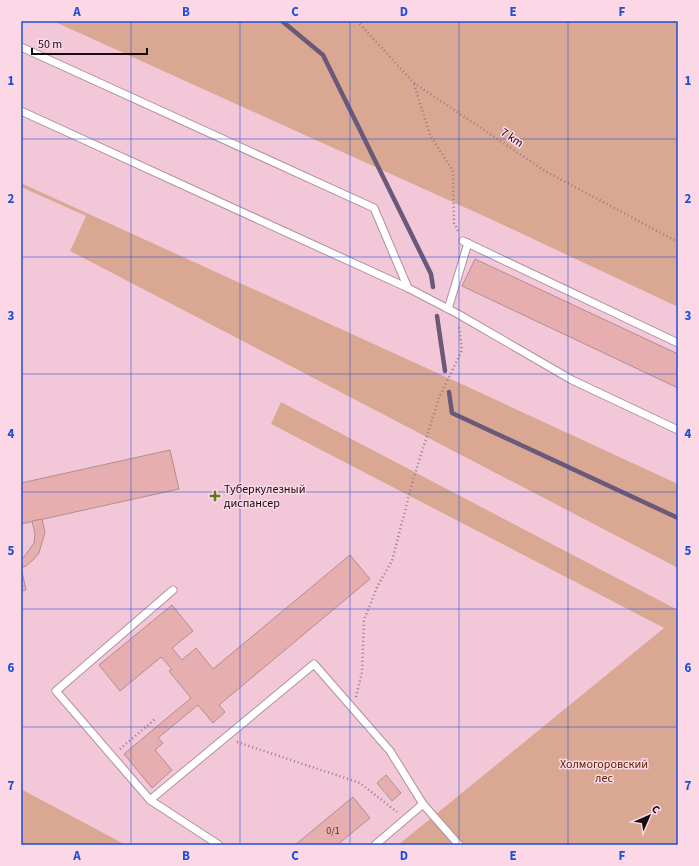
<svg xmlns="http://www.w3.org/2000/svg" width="699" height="866" font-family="'Source Sans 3',sans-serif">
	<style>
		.built { fill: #f2c7d7 }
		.forest { fill: #daa793 }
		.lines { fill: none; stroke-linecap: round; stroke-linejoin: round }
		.stream { stroke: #6a5979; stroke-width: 4.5 }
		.building { fill: #e7aeaf; stroke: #b28e8e }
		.lane-casing { stroke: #b3919e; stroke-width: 9 }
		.path { stroke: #967d87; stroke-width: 2.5; stroke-dasharray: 1 3; stroke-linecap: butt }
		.lane { stroke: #fff; stroke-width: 7 }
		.grid { fill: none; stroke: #1d4ed8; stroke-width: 1; stroke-opacity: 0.55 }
		.poi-dot { fill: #68721b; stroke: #fcd8e6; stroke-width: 1.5 }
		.labels { text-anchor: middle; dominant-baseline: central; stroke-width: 3; stroke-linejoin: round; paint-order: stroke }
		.number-label { font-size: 10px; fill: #4a3438 }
		.street-label { font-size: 12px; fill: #160b10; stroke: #fcd8e6 }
		.poi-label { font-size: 12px; fill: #160b10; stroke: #fcd8e6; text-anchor: start }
		.park-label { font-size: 12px; fill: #5e2103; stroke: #fcd8e6 }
		.neatline { fill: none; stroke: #1d4ed8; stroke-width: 1.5 }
		.grid-label { font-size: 13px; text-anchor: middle; font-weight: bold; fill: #1d4ed8 }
	</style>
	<rect width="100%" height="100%" fill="#fcd8e6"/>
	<g class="built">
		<path d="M21,21H56L499,223L678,307V484L479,392L21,183Z"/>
		<path d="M21,187L86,216L70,251L678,568V610L281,402L271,424L664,628L398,845H126L21,789Z"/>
	</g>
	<g class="forest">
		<path d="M53,21H678V307L499,223Z"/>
		<path d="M21,183L479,392L678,484V568L70,251L86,216L21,187Z"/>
		<path d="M281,402L678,610V845H398L664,628L271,424Z"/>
		<path d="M21,789L126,845H21Z"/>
	</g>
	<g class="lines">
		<g class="stream">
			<path d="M282,21L323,55L431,274L433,287"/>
			<path d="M437,316L445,371"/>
			<path d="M449,392L452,413L678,518"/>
		</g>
	</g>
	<g class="building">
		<path d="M475,259L678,354V388L462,286Z"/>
		<path d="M170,450L179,489L21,524V483Z"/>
		<path d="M42,519L45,532L39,553L34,559L26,566L21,568V558L24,557L34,543L35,534L32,521Z"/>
		<path d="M350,555L370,579L219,705L225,712L213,723L198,705L158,738L163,743L155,750L172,770L152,788L124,754L191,698L169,671L172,669L161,657L120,691L99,665L172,605L193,631L172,648L182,660L196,648L213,669Z"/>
		<path d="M21,567L26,590L21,591Z"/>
		<path d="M386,775L401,793L392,801L377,783Z"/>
		<path d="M353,797L370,818L337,845H295Z"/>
	</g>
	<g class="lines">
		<defs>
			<g id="lane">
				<path d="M21,47L374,208L408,288"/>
				<path d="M21,111L408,288L458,314L572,380L678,430"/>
				<path d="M463,241L678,343"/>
				<path d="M448,309L468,243"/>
				<path d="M173,590L56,691L150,800L314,664L390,751L423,804L459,845"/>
				<path d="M150,800L219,845"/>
				<path d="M375,845L423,804"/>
			</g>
		</defs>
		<use href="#lane" class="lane-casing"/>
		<g class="path">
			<path d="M357,21L414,83L545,171L678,242"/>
			<path d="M414,84L430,135L453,171L454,223L458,231"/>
			<path d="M356,697L362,672L364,620L378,585L392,561L413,480L439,398L462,350L459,327"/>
			<path d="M237,742L360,783L397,812"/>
			<path d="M120,749L155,719"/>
		</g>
		<use href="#lane" class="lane"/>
	</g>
	<path class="grid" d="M131,21V845M240,21V845M350,21V845M459,21V845M568,21V845M21,139H678M21,257H678M21,374H678M21,492H678M21,609H678M21,727H678"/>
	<path class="poi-dot" d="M213 490h4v4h4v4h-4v4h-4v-4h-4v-4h4z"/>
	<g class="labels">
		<g class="number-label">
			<text x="333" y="831">0/1</text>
		</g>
		<g class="street-label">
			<text transform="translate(512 138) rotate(34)">7 km</text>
		</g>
		<g class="poi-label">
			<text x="224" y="489">Туберкулезный<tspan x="224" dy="14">диспансер</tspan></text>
		</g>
		<g class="park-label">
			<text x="604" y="764">Холмогоровский<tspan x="604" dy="14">лес</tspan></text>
		</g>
	</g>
	<rect width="699" height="866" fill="none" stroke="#fcd8e6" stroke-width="44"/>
	<g transform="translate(649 816) rotate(45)" stroke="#fcd8e6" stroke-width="3" paint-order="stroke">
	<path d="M0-3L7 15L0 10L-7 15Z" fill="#160b10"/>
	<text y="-6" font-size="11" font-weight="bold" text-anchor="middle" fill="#160b10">С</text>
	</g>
	<path d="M32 48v6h115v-6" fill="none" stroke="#160b10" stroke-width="2"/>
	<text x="38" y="48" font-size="12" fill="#160b10" stroke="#fcd8e6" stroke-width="3" paint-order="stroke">50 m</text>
	<rect x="22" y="22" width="655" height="822" class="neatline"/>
	<g class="grid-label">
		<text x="77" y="16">A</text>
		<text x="186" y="16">B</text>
		<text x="295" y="16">C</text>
		<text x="404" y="16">D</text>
		<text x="513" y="16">E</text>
		<text x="622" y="16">F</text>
		<text x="11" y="85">1</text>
		<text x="688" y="85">1</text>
		<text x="11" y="203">2</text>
		<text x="688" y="203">2</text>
		<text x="11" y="320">3</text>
		<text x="688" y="320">3</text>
		<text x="11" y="438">4</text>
		<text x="688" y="438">4</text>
		<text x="11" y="555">5</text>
		<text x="688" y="555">5</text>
		<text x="11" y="672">6</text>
		<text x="688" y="672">6</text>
		<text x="11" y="790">7</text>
		<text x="688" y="790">7</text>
		<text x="77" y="860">A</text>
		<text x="186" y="860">B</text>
		<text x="295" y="860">C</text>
		<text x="404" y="860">D</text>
		<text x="513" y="860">E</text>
		<text x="622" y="860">F</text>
	</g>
</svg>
